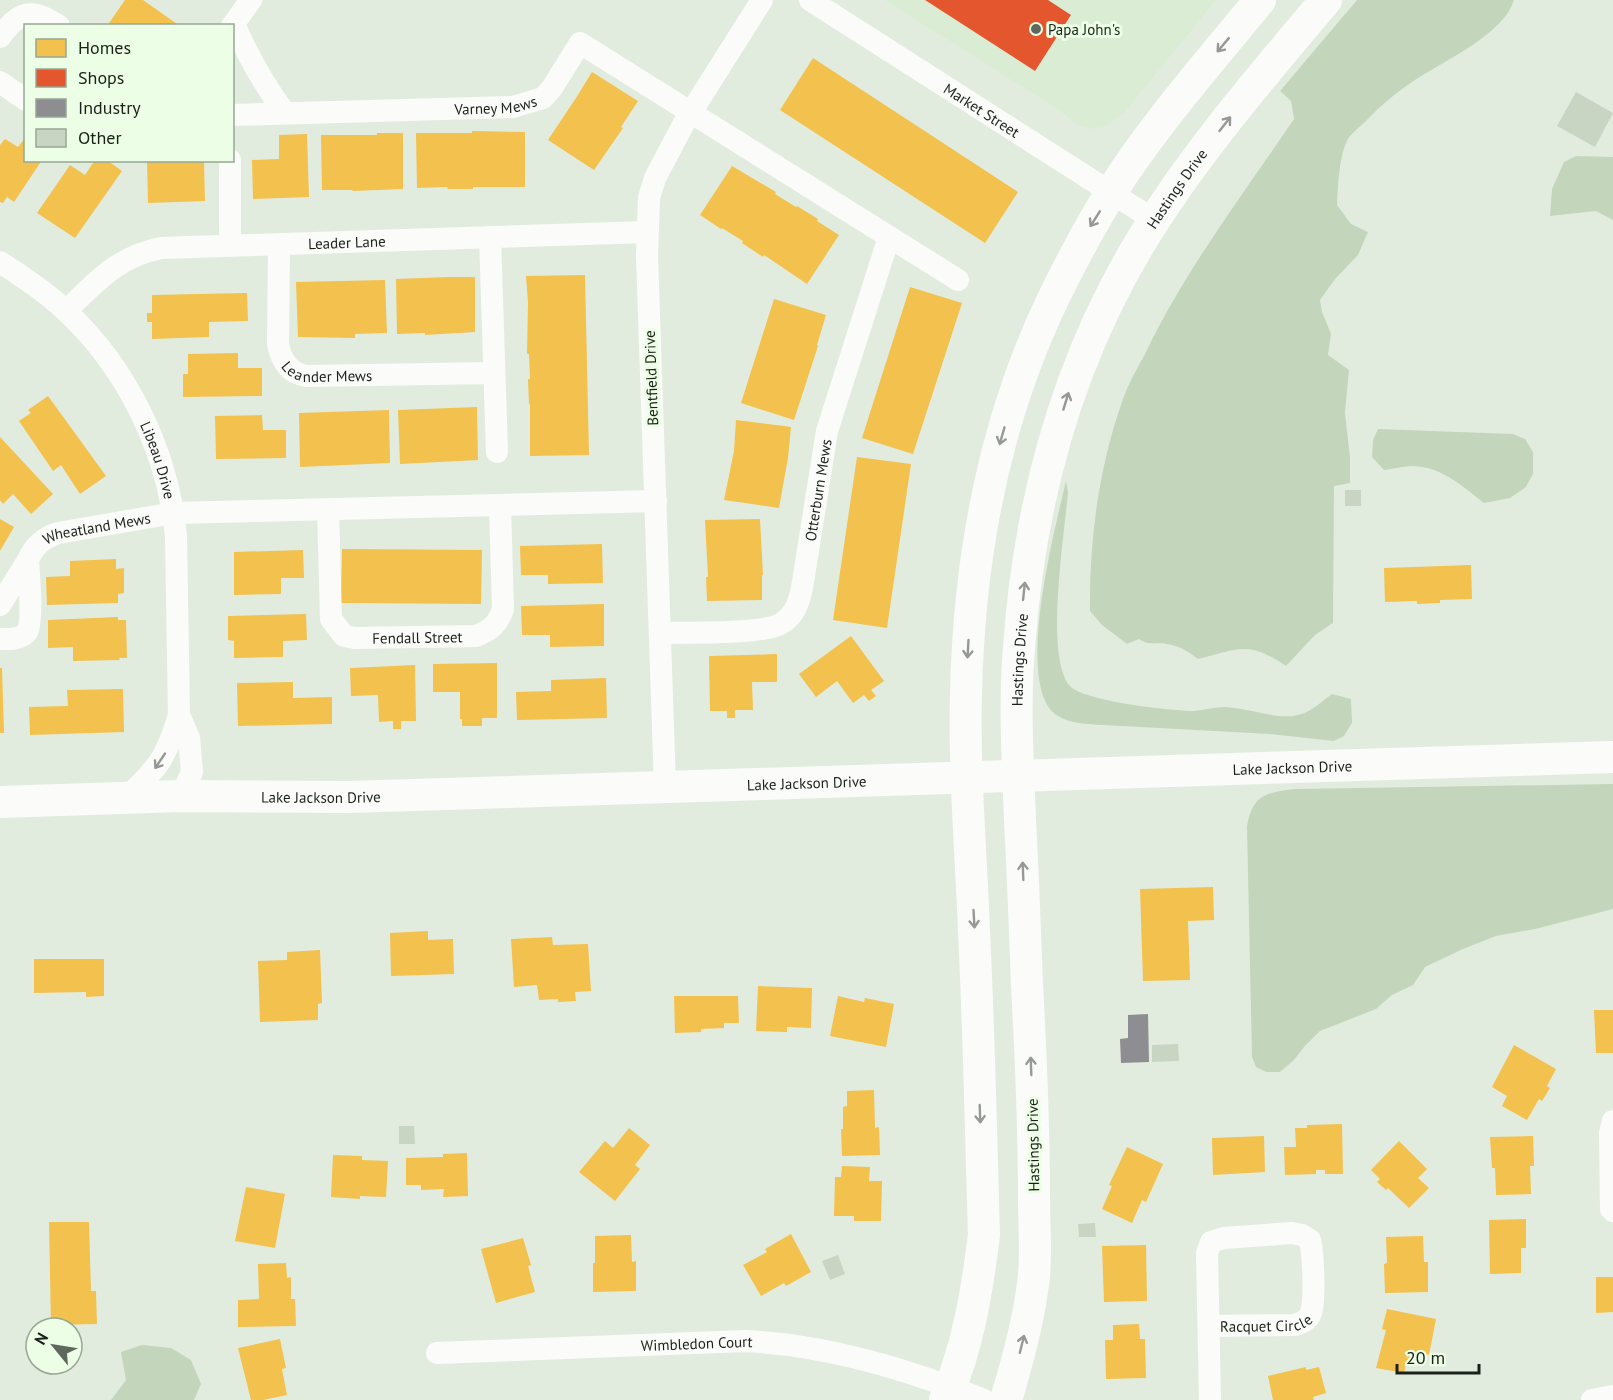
<svg xmlns="http://www.w3.org/2000/svg" width="1613" height="1400" font-family="'PT Sans',sans-serif">
	<style>
		.built { fill: #daecd4 }
		.green { fill: #c3d6bc }
		.homes { fill: #f2c14e }
		.shops { fill: #e4572e }
		.industry { fill: #8d8d92 }
		.building { fill: #c8d5c3 }
		.lines { fill: none; stroke-linecap: round; stroke-linejoin: round }
		.street { stroke: #fbfcfa; stroke-width: 22 }
		.secondary { stroke: #fbfcfa; stroke-width: 32 }
		.oneway { stroke: #969994 }
		.poi-dot { fill: #60685d; stroke: #ecffe6; stroke-width: 2 }
		.labels { text-anchor: middle; dominant-baseline: central; stroke-width: 6; stroke-linejoin: round; paint-order: stroke }
		.poi-label { font-size: 15px; fill: #1a2118; stroke: #ecffe6; text-anchor: start }
		.street-label { font-size: 15px; fill: #1a2118; stroke: #ecffe6 }
	</style>
	<rect width="100%" height="100%" fill="#e2ecde"/>
	<path class="built" d="M885,0H1216L1123,114L1107,126L1093,129L1078,125L1053,106Z"/>
	<g class="green">
		<path d="M1357,0H1514C1504,34 1444,61 1415,80C1397,92 1381,105 1366,121C1360,127 1350,134 1347,141C1339,158 1338,186 1337,205L1351,224L1368,232L1358,255L1335,279L1320,300L1322,312L1331,334L1328,355L1349,370L1345,413L1350,457V483L1334,486L1333,623L1315,635L1286,666C1247,640 1240,649 1198,659C1189,652 1180,646 1167,644C1156,642 1148,646 1139,639L1127,644L1102,625L1090,611C1089,540 1099,466 1123,399C1128,384 1137,369 1145,354C1185,270 1242,196 1294,119L1291,101L1280,91Z"/>
		<path d="M1576,156L1613,157V220L1596,211L1550,216L1552,189L1564,162Z"/>
		<path d="M1378,429L1513,434L1525,439L1533,452V474L1526,487L1510,498L1484,503C1462,486 1442,467 1413,466C1404,466 1393,469 1384,470L1372,457L1373,440Z"/>
		<path d="M1066,481L1068,492C1065,532 1044,657 1070,686C1083,701 1172,711 1194,711C1204,710 1215,707 1225,707C1248,708 1271,718 1293,716C1310,714 1319,703 1332,694L1351,699L1352,723L1344,736L1334,741L1270,734L1103,725C1088,724 1071,724 1058,716C1012,689 1056,525 1066,481Z"/>
		<path d="M1613,784V909L1535,929L1496,936L1463,949L1425,967L1413,985L1392,995L1376,1009L1320,1031L1304,1047L1294,1060L1280,1072H1266L1256,1067L1252,1057L1247,827C1252,795 1266,792 1296,789Z"/>
		<path d="M142,1345L171,1348L191,1360L201,1384L194,1400H111L126,1380L121,1352Z"/>
	</g>
	<g class="homes">
		<path d="M125,0H143L177,24L176,26H107Z"/>
		<path d="M813,58L1018,192L985,243L780,110Z"/>
		<path d="M592,72L638,101L621,127L623,128L594,170L548,140L576,98Z"/>
		<path d="M472,131L525,132V187H473V189H448L447,187L417,188L416,133H472Z"/>
		<path d="M377,133H403V189L353,191L352,190H322L321,135H377Z"/>
		<path d="M307,134L309,197L253,199L252,160L279,159V135Z"/>
		<path d="M26,137V160H42L14,202L7,197L3,203L0,202V145L5,139L18,147Z"/>
		<path d="M95,160H107L122,171L75,238L37,213L70,165L85,175Z"/>
		<path d="M147,160L204,161L205,201L148,203Z"/>
		<path d="M732,166L776,192L775,194L796,207L797,206L818,219L817,221L839,235L807,284L764,255L763,257L742,243L743,241L722,228L721,229L700,215Z"/>
		<path d="M585,275L589,455L530,456V404H529L528,379H530L529,354H527L528,303L526,276Z"/>
		<path d="M450,277H475V332L425,335V333L397,334L396,279Z"/>
		<path d="M385,280L387,333L355,334V338L298,337L296,282Z"/>
		<path d="M910,287L962,303L913,454L862,438Z"/>
		<path d="M247,293L248,321L209,322V337L152,339V322H147V313H152V295Z"/>
		<path d="M774,299L826,315L817,345L818,346L794,420L741,403Z"/>
		<path d="M238,353V368H262V396L183,397V374H188V354Z"/>
		<path d="M48,396L106,476L80,494L61,465L53,471L19,421L31,413L28,410Z"/>
		<path d="M477,407L478,460L400,464L398,410Z"/>
		<path d="M389,410L390,463L300,467L299,413Z"/>
		<path d="M262,415L263,430H286V458L216,459L215,416Z"/>
		<path d="M736,420L791,427L788,458L779,508L724,500L734,451Z"/>
		<path d="M0,437L53,494L31,514L13,494L3,504L0,500Z"/>
		<path d="M857,457L911,464L887,628L833,620Z"/>
		<path d="M0,519L14,527L0,551Z"/>
		<path d="M760,519L763,575H762V600L707,601L706,577H708L705,520Z"/>
		<path d="M602,544L603,583L548,584V575H521L520,546Z"/>
		<path d="M342,549L482,550L481,604L341,603Z"/>
		<path d="M303,550L304,578H281V594L234,595V552Z"/>
		<path d="M116,559V569L124,568V593L118,594V603L47,605L46,577L70,576V561Z"/>
		<path d="M1471,565L1472,599L1440,600V603L1417,604V601L1385,602L1384,568Z"/>
		<path d="M604,604V646L550,647V635H522L521,606Z"/>
		<path d="M306,614L307,640L283,641V657L234,658V641L228,640V616Z"/>
		<path d="M118,617V620H126L127,658H119L120,660L73,661V647L48,648V620Z"/>
		<path d="M851,636L884,681L871,690L876,696L869,701L864,695L853,703L837,681L816,697L799,674Z"/>
		<path d="M777,654V682H752L753,710H735V718H727V711H710L709,656Z"/>
		<path d="M497,663V718H482V726H462V719H460V692H433V664Z"/>
		<path d="M415,665L416,721H401V729H393V721L379,722L378,695L351,696L350,668Z"/>
		<path d="M0,668H2L4,733H0Z"/>
		<path d="M606,678L607,718L517,720L516,692L551,691V680Z"/>
		<path d="M293,682V698L332,697V724L238,726L237,683Z"/>
		<path d="M123,689L124,732L30,735L29,707L68,706L67,690Z"/>
		<path d="M1213,887L1214,920L1188,921L1190,980L1143,981L1140,889Z"/>
		<path d="M428,931V940L453,939L454,974L391,976L390,933Z"/>
		<path d="M552,937L553,945L588,944L591,991L575,992L576,1001L558,1002V999L539,1000L537,985L514,987L511,939Z"/>
		<path d="M320,950L322,1003L318,1004V1020L260,1022L258,961L287,960V952Z"/>
		<path d="M34,959H104V996L86,997V992L34,993Z"/>
		<path d="M758,986L812,988L811,1028L787,1027V1032L756,1031Z"/>
		<path d="M674,996H738L739,1023H724V1028L701,1029V1032L675,1033Z"/>
		<path d="M838,996L864,1002L865,998L894,1004L886,1047L830,1036Z"/>
		<path d="M1594,1010H1613V1053H1596Z"/>
		<path d="M1514,1045L1556,1069L1547,1086L1550,1088L1542,1101L1539,1099L1527,1120L1502,1106L1507,1096L1492,1087Z"/>
		<path d="M874,1090L875,1128L879,1127L880,1155L842,1156L841,1129H843V1107L847,1106V1091Z"/>
		<path d="M1342,1124L1343,1174H1325V1170H1316V1174L1285,1175L1284,1147H1296L1295,1128H1307V1125Z"/>
		<path d="M629,1128L650,1145L635,1165L640,1169L615,1201L579,1172L605,1141L613,1148Z"/>
		<path d="M1264,1136L1265,1172L1213,1175L1212,1138Z"/>
		<path d="M1533,1136L1534,1166H1530L1531,1194L1496,1195L1495,1168H1492L1490,1137Z"/>
		<path d="M1399,1141L1427,1169L1418,1178L1429,1188L1409,1208L1388,1188L1386,1190L1377,1182L1380,1179L1371,1170Z"/>
		<path d="M1127,1147L1163,1164L1146,1202L1142,1200L1132,1223L1102,1209L1112,1186L1109,1185Z"/>
		<path d="M467,1153L468,1196L443,1197L444,1189L421,1190V1185H406V1158L443,1157V1154Z"/>
		<path d="M333,1155L362,1156V1160L388,1161L386,1197L360,1196V1199L331,1197Z"/>
		<path d="M842,1166L870,1167L869,1181H882L881,1221H854V1216H834L835,1177H841Z"/>
		<path d="M246,1187L285,1194L275,1248L235,1241Z"/>
		<path d="M1526,1219V1248H1521V1273L1490,1274L1489,1220Z"/>
		<path d="M49,1222H89L91,1291H96L97,1324L51,1325Z"/>
		<path d="M791,1234L811,1272L786,1286L784,1283L761,1296L743,1265L767,1252L765,1249Z"/>
		<path d="M631,1235L632,1262L636,1261V1291L593,1292V1263H595V1236Z"/>
		<path d="M1423,1236L1424,1262H1428V1292L1385,1293L1384,1264L1387,1263L1386,1237Z"/>
		<path d="M523,1238L531,1265L528,1266L535,1292L496,1303L481,1249Z"/>
		<path d="M1146,1245L1147,1301L1104,1302L1102,1246Z"/>
		<path d="M286,1263L287,1278L291,1277V1299H295L296,1326L238,1327V1300L259,1299L258,1264Z"/>
		<path d="M1596,1277H1613V1312L1596,1313Z"/>
		<path d="M1387,1309L1436,1319L1429,1355L1420,1353L1418,1363L1407,1361L1404,1373L1376,1368L1386,1330L1382,1329Z"/>
		<path d="M1139,1324L1140,1339H1145L1146,1378L1106,1379L1105,1340H1113V1325Z"/>
		<path d="M280,1339L286,1368L282,1369L287,1395L263,1400H251L238,1348Z"/>
		<path d="M1306,1367V1370L1319,1367L1326,1393L1313,1397L1314,1400H1273L1268,1376Z"/>
	</g>
	<path class="shops" d="M925,0H1048L1071,15L1035,71Z"/>
	<path class="industry" d="M1148,1014L1149,1062L1121,1063L1120,1039L1128,1038V1015Z"/>
	<g class="building">
		<path d="M1576,92L1613,113L1595,147L1557,126Z"/>
		<rect x="1345" y="490" width="16" height="16"/>
		<path d="M1178,1044L1179,1061L1152,1062V1045Z"/>
		<path d="M399,1126H414L415,1144H399Z"/>
		<path d="M1095,1223L1096,1237H1079L1078,1224Z"/>
		<path d="M838,1255L845,1274L830,1280L822,1261Z"/>
	</g>
	<g class="lines">
		<g class="street">
			<path id="s1" d="M810,0L1154,220"/>
			<path d="M234,24C248,56 264,85 285,113"/>
			<path d="M232,26L251,0"/>
			<path d="M0,37C19,11 32,7 59,26"/>
			<path d="M0,82L26,100"/>
			<path id="s2" d="M232,115L513,107L543,98L552,88L580,43L958,280"/>
			<path d="M490,237L497,452"/>
			<path id="s3" d="M279,244L278,344C281,360 289,373 306,376L494,373"/>
			<path d="M230,245V160"/>
			<path id="s4" d="M0,262C23,277 46,292 66,311C128,369 168,452 176,536L179,715C166,758 159,767 126,798"/>
			<path id="s5" d="M66,311C97,281 117,257 161,248L647,232"/>
			<path id="s6" d="M328,510L331,619L344,636L355,638L476,636C491,630 498,624 503,609L500,505"/>
			<path d="M0,605L28,560"/>
			<path id="s7" d="M660,633C685,632 765,635 782,623C795,615 799,602 802,588L827,431L889,237"/>
			<path id="s8" d="M0,639C9,639 21,640 27,632C33,623 29,574 28,560C34,546 43,538 58,533L174,513L656,501"/>
			<path d="M179,715L189,738L192,772L181,796"/>
			<path d="M665,787L647,256L649,198L655,178L683,125L762,0"/>
			<path d="M1613,1121L1610,1133L1611,1209L1613,1211"/>
			<path id="s9" d="M1209,1326L1295,1325C1301,1323 1307,1321 1310,1315C1316,1303 1313,1253 1310,1240L1302,1235L1292,1233L1224,1238L1211,1242L1207,1253L1210,1400"/>
			<path id="s10" d="M437,1353L745,1341C828,1345 908,1369 984,1400"/>
			<path d="M1592,1400L1613,1396"/>
		</g>
		<g class="secondary">
			<path id="s11" d="M0,802L181,796L349,797L1613,757"/>
			<path d="M945,1400C968,1348 977,1291 984,1235C981,1134 979,1032 974,931C971,852 964,773 966,694C969,557 994,421 1054,297C1075,254 1098,211 1125,171C1166,111 1214,56 1260,0"/>
			<path id="s12" d="M1006,1400C1017,1362 1028,1324 1033,1284C1037,1257 1034,1228 1034,1201C1034,1129 1031,1057 1027,985C1025,930 1023,875 1020,820C1018,763 1014,705 1019,648C1029,506 1066,366 1140,243C1191,158 1262,76 1326,0"/>
		</g>
	</g>
	<defs><path id="oneway-shaft" d="M-6 0H5M1.5-3L5.5 0L1.5 3" fill="none" stroke-width="1.6" stroke-linecap="round" stroke-linejoin="round" transform="scale(1.5)"/></defs>
	<g class="oneway">
		<use href="#oneway-shaft" transform="translate(1223 45) rotate(130)"/>
		<use href="#oneway-shaft" transform="translate(1225 124) rotate(-52)"/>
		<use href="#oneway-shaft" transform="translate(1095 219) rotate(122)"/>
		<use href="#oneway-shaft" transform="translate(1066 401) rotate(-73)"/>
		<use href="#oneway-shaft" transform="translate(1002 436) rotate(106)"/>
		<use href="#oneway-shaft" transform="translate(1024 591) rotate(-84)"/>
		<use href="#oneway-shaft" transform="translate(968 649) rotate(93)"/>
		<use href="#oneway-shaft" transform="translate(160 761) rotate(124)"/>
		<use href="#oneway-shaft" transform="translate(1023 871) rotate(-92)"/>
		<use href="#oneway-shaft" transform="translate(974 919) rotate(87)"/>
		<use href="#oneway-shaft" transform="translate(1031 1066) rotate(-92)"/>
		<use href="#oneway-shaft" transform="translate(980 1114) rotate(88)"/>
		<use href="#oneway-shaft" transform="translate(1022 1344) rotate(-76)"/>
	</g>
	<circle class="poi-dot" cx="1036" cy="29" r="6"/>
	<g class="labels">
		<g class="poi-label">
			<text x="1048" y="29">Papa John's</text>
		</g>
		<g class="street-label">
			<text stroke="none"><textPath href="#s2" startOffset="264">Varney Mews</textPath></text>
			<text stroke="none"><textPath href="#s1" startOffset="204">Market Street</textPath></text>
			<text stroke="none"><textPath href="#s12" startOffset="1248">Hastings Drive</textPath></text>
			<text stroke="none"><textPath href="#s5" startOffset="302">Leader Lane</textPath></text>
			<text stroke="none"><textPath href="#s3" startOffset="166">Leander Mews</textPath></text>
			<text transform="translate(651 378) rotate(-92)">Bentfield Drive</text>
			<text stroke="none"><textPath href="#s4" startOffset="260">Libeau Drive</textPath></text>
			<text stroke="none"><textPath href="#s7" startOffset="264">Otterburn Mews</textPath></text>
			<text stroke="none"><textPath href="#s8" startOffset="182">Wheatland Mews</textPath></text>
			<text stroke="none"><textPath href="#s6" startOffset="204">Fendall Street</textPath></text>
			<text stroke="none"><textPath href="#s12" startOffset="744">Hastings Drive</textPath></text>
			<text stroke="none"><textPath href="#s11" startOffset="1293">Lake Jackson Drive</textPath></text>
			<text stroke="none"><textPath href="#s11" startOffset="807">Lake Jackson Drive</textPath></text>
			<text stroke="none"><textPath href="#s11" startOffset="321">Lake Jackson Drive</textPath></text>
			<text transform="translate(1033 1145) rotate(-91)">Hastings Drive</text>
			<text stroke="none"><textPath href="#s9" startOffset="57">Racquet Circle</textPath></text>
			<text stroke="none"><textPath href="#s10" startOffset="260">Wimbledon Court</textPath></text>
		</g>
	</g>
	<rect x="24" y="24" width="210" height="138" fill="#ecffe6" stroke="#98a694" stroke-width="1.5"/>
	<rect x="36" y="39" width="30" height="18" fill="#f2c14e" stroke="#98a694" stroke-width="1.5"/>
	<text x="78" y="54" font-size="18" fill="#1a2118">Homes</text>
	<rect x="36" y="69" width="30" height="18" fill="#e4572e" stroke="#98a694" stroke-width="1.5"/>
	<text x="78" y="84" font-size="18" fill="#1a2118">Shops</text>
	<rect x="36" y="99" width="30" height="18" fill="#8d8d92" stroke="#98a694" stroke-width="1.5"/>
	<text x="78" y="114" font-size="18" fill="#1a2118">Industry</text>
	<rect x="36" y="129" width="30" height="18" fill="#c8d5c3" stroke="#98a694" stroke-width="1.5"/>
	<text x="78" y="144" font-size="18" fill="#1a2118">Other</text>
	<g transform="translate(54 1346) rotate(300)"><circle r="28" fill="#ecffe6" stroke="#98a694" stroke-width="1.5"/>
	<path d="M0-4.5L10 22L0 15L-10 22Z" fill="#60685d"/>
	<text y="-9" font-size="16" font-weight="bold" text-anchor="middle" fill="#1a2118">N</text>
	</g>
	<path d="M1397 1364v9h82v-9" fill="none" stroke="#1a2118" stroke-width="3"/>
	<text x="1406" y="1364" font-size="18" fill="#1a2118" stroke="#ecffe6" stroke-width="4.5" paint-order="stroke">20 m</text>
</svg>
